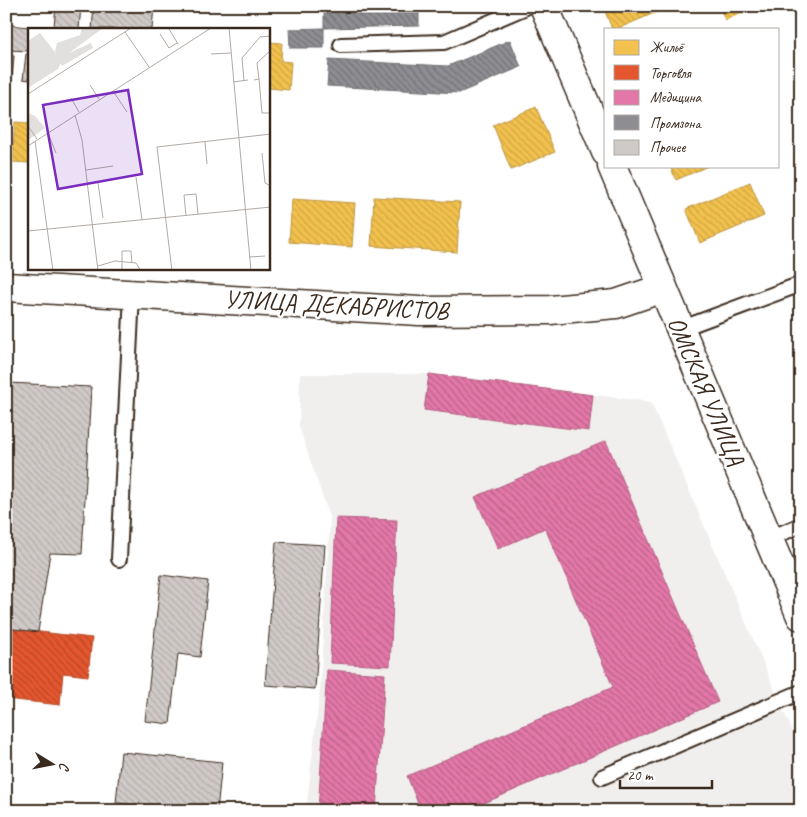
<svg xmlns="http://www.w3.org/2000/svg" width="807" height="817" font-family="Caveat,sans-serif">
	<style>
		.built { fill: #f1efee }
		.homes { fill: url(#homes-back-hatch); stroke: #bb9440 }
		.shops { fill: url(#shops-back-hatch); stroke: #b14a29 }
		.health { fill: url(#health-back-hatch); stroke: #b1607f }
		.industry { fill: url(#industry-back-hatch); stroke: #746f6f }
		.building { fill: url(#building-back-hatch); stroke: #3b2a1e }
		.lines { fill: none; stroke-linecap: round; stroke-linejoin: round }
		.service-casing { stroke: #3b2a1e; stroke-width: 18 }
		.tertiary-casing { stroke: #3b2a1e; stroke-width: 31 }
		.secondary-casing { stroke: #3b2a1e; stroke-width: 31 }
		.service { stroke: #fff; stroke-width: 14 }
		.tertiary { stroke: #fff; stroke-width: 28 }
		.secondary { stroke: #fff; stroke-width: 28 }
		.labels { text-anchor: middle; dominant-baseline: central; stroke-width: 5; stroke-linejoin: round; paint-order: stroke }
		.street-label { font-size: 25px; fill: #3b2a1e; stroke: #fff }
		.inset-road { fill: none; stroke: #b1aaa5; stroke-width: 1 }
		.view { fill: #7b2cbf; fill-opacity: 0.15; stroke: #7b2cbf; stroke-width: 2.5 }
		.inset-edge { fill: none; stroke: #3b2a1e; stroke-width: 2.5 }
	</style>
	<defs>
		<pattern id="homes-back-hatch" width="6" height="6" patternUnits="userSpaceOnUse" patternTransform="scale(1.25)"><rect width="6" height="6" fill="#f2c14e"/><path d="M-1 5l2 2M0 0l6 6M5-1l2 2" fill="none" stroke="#d0a644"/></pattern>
		<pattern id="shops-back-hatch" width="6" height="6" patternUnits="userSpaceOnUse" patternTransform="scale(1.25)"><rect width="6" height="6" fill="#e4572e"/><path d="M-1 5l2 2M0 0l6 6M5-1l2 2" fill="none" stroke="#ba4827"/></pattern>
		<pattern id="health-back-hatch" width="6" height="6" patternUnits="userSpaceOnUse" patternTransform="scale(1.25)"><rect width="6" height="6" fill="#e377a8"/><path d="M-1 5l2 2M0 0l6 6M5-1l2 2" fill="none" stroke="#b96288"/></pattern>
		<pattern id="industry-back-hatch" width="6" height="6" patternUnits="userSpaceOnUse" patternTransform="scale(1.25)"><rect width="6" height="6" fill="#8d8d92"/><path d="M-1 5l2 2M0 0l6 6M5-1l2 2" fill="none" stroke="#747377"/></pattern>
		<pattern id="building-back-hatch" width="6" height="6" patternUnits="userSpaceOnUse" patternTransform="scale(1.25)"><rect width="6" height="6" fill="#cfcac7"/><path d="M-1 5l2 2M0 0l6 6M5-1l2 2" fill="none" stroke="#b3aeaa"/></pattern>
	</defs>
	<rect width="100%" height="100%" fill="#fff"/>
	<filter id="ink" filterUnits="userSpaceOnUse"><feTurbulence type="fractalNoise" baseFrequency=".02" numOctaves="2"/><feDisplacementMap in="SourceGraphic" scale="10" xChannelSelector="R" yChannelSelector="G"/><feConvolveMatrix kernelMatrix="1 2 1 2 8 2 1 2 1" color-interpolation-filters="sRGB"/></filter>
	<g filter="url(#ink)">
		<path class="built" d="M300,374H429L651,402L801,751V811H306L320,689L330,519L299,427Z"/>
		<g class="homes">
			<path d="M603,6H671L617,29H612Z"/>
			<path d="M719,6H759L725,20Z"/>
			<path d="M269,42L282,43L281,61L291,62L289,90L269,88Z"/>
			<path d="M536,107L555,152L511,170L493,125Z"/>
			<path d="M15,122L29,123V163L12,162Z"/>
			<path d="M670,166H708L676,180Z"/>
			<path d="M750,182L764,216L700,243L686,209Z"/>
			<path d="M374,197L460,202L457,252L371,246Z"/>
			<path d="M292,199L355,203L352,247L289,242Z"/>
		</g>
		<path class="shops" d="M6,628L92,638L88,676L63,673L60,705L6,699Z"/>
		<g class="health">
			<path d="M429,374L593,395L589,431L424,410Z"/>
			<path d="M606,441L718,702L466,811H421L407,776L613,687L545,528L498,549L475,497Z"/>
			<path d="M336,518L397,520L390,666L330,663Z"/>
			<path d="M327,670L385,674L376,811H318Z"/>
		</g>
		<g class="industry">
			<path d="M324,6H419V26L324,28Z"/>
			<path d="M324,28V48H290L289,29Z"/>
			<path d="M510,40L521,67L459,93L327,86L329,60L448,66Z"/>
		</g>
		<g class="building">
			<path d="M56,6H81L79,29L54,26Z"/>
			<path d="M94,6H154L152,29H92Z"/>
			<path d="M10,25L48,29H29V51L8,50Z"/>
			<path d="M26,54H29V80L23,79Z"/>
			<path d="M6,55L14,56L12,79L6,78Z"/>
			<path d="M9,383L91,387L82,554L50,553L38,632L6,628V435Z"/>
			<path d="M276,542L325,545L315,689L265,685Z"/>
			<path d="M161,575L208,581L200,657L178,654L170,724L145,721Z"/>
			<path d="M121,752L222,762L217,811H165L166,808L116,803Z"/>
		</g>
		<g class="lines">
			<defs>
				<g id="service">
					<path d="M341,45L444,42L528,6"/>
					<path d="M680,329L801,284"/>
					<path d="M768,539L801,525"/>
					<path d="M119,559L132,294"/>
					<path d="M602,777L801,692"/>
				</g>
				<path id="tertiary" d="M6,287L419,311L550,310L616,304L663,288"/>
				<g id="secondary">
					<path d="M544,6L606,152"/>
					<path d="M612,166L801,616"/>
				</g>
			</defs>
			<use href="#service" class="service-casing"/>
			<use href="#tertiary" class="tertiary-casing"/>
			<use href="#secondary" class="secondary-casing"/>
			<use href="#service" class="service"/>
			<use href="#tertiary" class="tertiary"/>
			<use href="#secondary" class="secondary"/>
		</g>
	</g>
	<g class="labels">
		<g class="street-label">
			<text transform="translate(336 305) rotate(3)">УЛИЦА ДЕКАБРИСТОВ</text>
			<text transform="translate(706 391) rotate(67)">ОМСКАЯ УЛИЦА</text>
		</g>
	</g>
	<g transform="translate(28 28)">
		<rect width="242" height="242" fill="#fff"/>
		<path d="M12,5L34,33L30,41L0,60V13ZM0,85L7,88L17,100L0,112Z" fill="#e2e0de"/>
		<path d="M54,0H75L41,25L63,15L65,20L34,38L27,23L29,15L52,7Z" fill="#e2e0de"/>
		<path class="inset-road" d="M201,0L223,243M141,1L150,16M97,4L121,39M132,6L141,20L149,15M183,26L203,25M231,51L234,85H243M226,52L231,51L229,35L243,22M216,53L214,30L232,9L243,8M205,54L220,52M62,57L71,71M85,63L99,84M0,66L103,0M43,70L51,84M47,87L54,112L70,243M0,98L9,111M20,105L28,125M7,113L25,243M177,114L179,136M0,118L183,0M234,125L237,155L243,158M58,142L85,138M108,149L114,192M70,155L75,190M158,188L156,167L168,166L170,186M0,203L243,179M221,229L237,228M70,238L87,233L108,235L113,243M94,243V223H103L104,235M144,243L129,119L243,106"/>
		<path class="view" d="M100,62L114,146L30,161L15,77Z"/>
		<rect width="242" height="242" class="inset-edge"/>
	</g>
	<rect width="807" height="817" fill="none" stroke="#fff" stroke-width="25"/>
	<rect x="12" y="12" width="782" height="792" fill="none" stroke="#3b2a1e" stroke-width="2" filter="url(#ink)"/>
	<rect x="604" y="28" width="175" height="140" fill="#ffffff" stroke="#b1aaa5"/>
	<rect x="614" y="40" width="25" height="15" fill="#f2c14e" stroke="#b1aaa5"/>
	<text x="650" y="52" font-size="15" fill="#3b2a1e">Жильё</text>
	<rect x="614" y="65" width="25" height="15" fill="#e4572e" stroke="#b1aaa5"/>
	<text x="650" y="78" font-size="15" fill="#3b2a1e">Торговля</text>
	<rect x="614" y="90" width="25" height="15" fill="#e377a8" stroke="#b1aaa5"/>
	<text x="650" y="102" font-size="15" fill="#3b2a1e">Медицина</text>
	<rect x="614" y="115" width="25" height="15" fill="#8d8d92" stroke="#b1aaa5"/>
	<text x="650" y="128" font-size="15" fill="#3b2a1e">Промзона</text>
	<rect x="614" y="140" width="25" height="15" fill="#cfcac7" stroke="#b1aaa5"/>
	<text x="650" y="152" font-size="15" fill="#3b2a1e">Прочее</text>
	<g transform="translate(52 764) rotate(100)" stroke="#ffffff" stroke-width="4" paint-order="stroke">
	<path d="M0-4L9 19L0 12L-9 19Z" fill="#3b2a1e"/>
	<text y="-8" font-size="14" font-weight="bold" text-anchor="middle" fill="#3b2a1e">С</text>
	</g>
	<path d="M620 780v8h92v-8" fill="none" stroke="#3b2a1e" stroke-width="2.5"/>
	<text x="627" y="780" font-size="15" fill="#3b2a1e" stroke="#ffffff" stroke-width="4" paint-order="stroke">20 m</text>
</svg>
